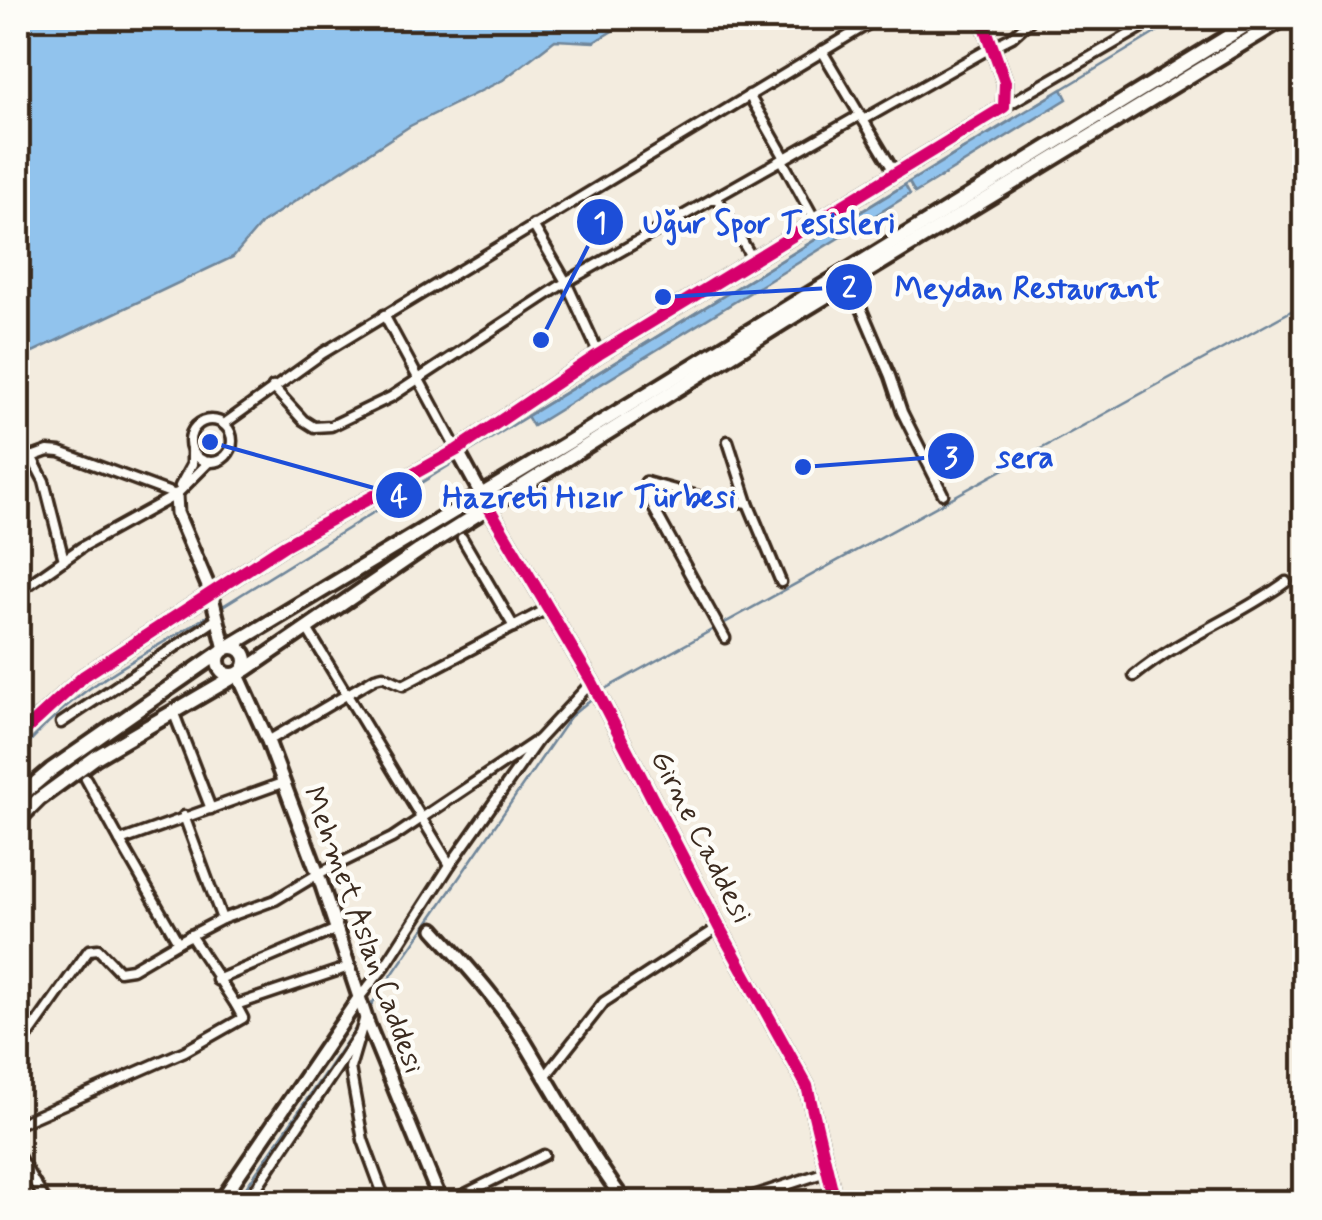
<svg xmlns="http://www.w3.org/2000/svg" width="1322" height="1220" font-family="Mynerve,sans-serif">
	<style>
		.water { fill: #91c3ed; stroke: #6f869a; stroke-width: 2.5 }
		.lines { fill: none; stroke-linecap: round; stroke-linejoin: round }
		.stream { stroke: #6f869a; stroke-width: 2.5 }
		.street-casing { stroke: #3b2a1e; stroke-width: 15 }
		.secondary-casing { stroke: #3b2a1e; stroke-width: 19 }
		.primary-casing { stroke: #3b2a1e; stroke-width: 20 }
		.street { stroke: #fdfcf7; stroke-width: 8 }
		.secondary { stroke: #fdfcf7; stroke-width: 11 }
		.primary { stroke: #fdfcf7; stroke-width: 12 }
		.cycleway-casing { stroke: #fdfcf7; stroke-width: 19 }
		.cycleway { stroke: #d6006c; stroke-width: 12 }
		.labels { text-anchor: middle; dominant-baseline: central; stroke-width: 9; stroke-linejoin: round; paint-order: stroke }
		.street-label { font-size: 30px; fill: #3b2a1e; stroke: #fdfcf7 }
		.leader { fill: none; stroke: #1d4ed8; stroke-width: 4 }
		.callout-dot { fill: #1d4ed8; stroke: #fdfcf7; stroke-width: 4 }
		.mark-label { font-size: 30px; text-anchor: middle; font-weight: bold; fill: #fff }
		.callout-label { font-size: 32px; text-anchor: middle; font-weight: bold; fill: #1d4ed8; stroke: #fdfcf7; stroke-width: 9; stroke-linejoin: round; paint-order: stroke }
	</style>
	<rect width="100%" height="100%" fill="#f3ecdf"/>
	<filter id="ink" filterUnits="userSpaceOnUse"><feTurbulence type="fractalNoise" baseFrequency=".01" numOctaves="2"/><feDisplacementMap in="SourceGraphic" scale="20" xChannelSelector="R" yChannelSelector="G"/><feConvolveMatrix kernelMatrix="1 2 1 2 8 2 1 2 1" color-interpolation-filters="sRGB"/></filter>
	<g filter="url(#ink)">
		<g class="water">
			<path d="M18,18H634L594,42L555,40L503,80L410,126L262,223L233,257L18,359Z"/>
			<path d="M1062,89L1067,99L915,193L909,182Z"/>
			<path d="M905,185L910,194L533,426L527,416Z"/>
		</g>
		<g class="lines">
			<g class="stream">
				<path d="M1061,90L1180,18"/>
				<path d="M1031,108L1054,94"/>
				<path d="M989,134L1012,120"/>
				<path d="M946,160L965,148"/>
				<path d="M464,455L909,182"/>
				<path d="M218,609L458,460"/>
				<path d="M603,690L1304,304"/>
				<path d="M18,756C73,686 138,660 212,613"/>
				<path d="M367,1011L570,717L596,695"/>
				<path d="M236,1202L360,1022"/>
			</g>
			<defs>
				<g id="street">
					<path d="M992,47L1012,37L1033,18"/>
					<path d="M1004,107L1158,18"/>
					<path d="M862,118L895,173"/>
					<path d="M863,120L992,47"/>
					<path d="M785,158L860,115L822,51"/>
					<path d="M782,160L816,222"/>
					<path d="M717,198L753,260"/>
					<path d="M533,225L566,282L599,354"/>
					<path d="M850,282L890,376L902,412L943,494"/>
					<path d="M384,315L457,450"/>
					<path d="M273,387L303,420L314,427L331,426L391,397L566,282L785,158L749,95"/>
					<circle cx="211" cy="441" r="21"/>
					<path d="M224,424L323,353L878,18"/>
					<path d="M728,441L748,503L781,582"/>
					<path d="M31,456L44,481L64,560"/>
					<path d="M18,462L48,451L60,452L176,495"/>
					<path d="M646,482L653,507L725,638"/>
					<path d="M646,482L701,497L748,503"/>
					<path d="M180,486L192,464V453"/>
					<path d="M462,538L514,627"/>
					<path d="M18,592L82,547L176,495L209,462"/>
					<path d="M306,627L450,865"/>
					<path d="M1134,676C1180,638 1238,617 1286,582"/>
					<path d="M173,711L211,809"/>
					<path d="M61,723L217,619"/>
					<path d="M268,741L375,678L383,676L403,685L547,609"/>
					<path d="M86,779L120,841L282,783"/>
					<path d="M184,816L222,919L275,900L318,874L392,838L538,740"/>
					<path d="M120,841L178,942L222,919"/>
					<path d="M190,935L236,1005L349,967"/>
					<path d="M217,980L337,929"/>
					<path d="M359,998L385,966L450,865L538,740L592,682"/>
					<path d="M365,1017L350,1068L363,1140L386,1202"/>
					<path d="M18,1050L89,950L98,949L119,971L132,969L178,942"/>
					<path d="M544,1078L604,1002L719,927"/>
					<path d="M18,1124L185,1051L243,1018L236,1005"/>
					<path d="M18,1155L46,1202"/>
					<path d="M247,1202L359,1035"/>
					<path d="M449,1202L544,1155"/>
					<path d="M735,1202L826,1172"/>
				</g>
				<g id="secondary">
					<path d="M457,450L481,494"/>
					<path d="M176,495L177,513L211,593L225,649"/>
					<path d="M489,508L592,682L719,927L807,1086L835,1202"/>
					<path d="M238,675L268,741L318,874L368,1024L441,1202"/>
					<path d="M18,737L84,676L285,545L457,450L599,354L1004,107L1005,82L982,18"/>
					<path d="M434,929C468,967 504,1006 530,1051C560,1102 590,1154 625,1202"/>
					<path d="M220,1202L359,998"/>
				</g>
				<g id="primary">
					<circle cx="232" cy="661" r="14"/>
					<path d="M18,798L51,770L225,649L569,442L1258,18"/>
					<path d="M18,820L39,799L96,757L247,669L419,551L784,322L1285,18"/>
				</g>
			</defs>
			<use href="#street" class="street-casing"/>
			<use href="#secondary" class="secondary-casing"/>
			<use href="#primary" class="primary-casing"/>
			<use href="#street" class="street"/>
			<use href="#secondary" class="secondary"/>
			<use href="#primary" class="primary"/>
			<defs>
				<g id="cycleway">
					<path d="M489,508L592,682L719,927L807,1086L835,1202"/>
					<path d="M18,737L84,676L285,545L457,450L599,354L1004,107L1005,82L982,18"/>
				</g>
			</defs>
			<use href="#cycleway" class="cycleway-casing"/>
			<use href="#cycleway" class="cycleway"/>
		</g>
	</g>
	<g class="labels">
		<g class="street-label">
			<text transform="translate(701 837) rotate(63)">Girne Caddesi</text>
			<text transform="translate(363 930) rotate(70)">Mehmet Aslan Caddesi</text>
		</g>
	</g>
	<path class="leader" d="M541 340L600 222M663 297L849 287M803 467L951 456M210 442L399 495"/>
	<g class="callout-dot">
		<circle cx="541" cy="340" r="10"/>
		<circle cx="663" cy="297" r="10"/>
		<circle cx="803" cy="467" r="10"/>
		<circle cx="210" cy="442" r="10"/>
		<circle cx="600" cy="222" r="25"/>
		<circle cx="849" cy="287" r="25"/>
		<circle cx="951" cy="456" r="25"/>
		<circle cx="399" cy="495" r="25"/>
	</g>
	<g class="mark-label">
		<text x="600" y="232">1</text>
		<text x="849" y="297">2</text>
		<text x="951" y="467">3</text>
		<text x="399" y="506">4</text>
	</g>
	<g class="callout-label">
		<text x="769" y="233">Uğur Spor Tesisleri</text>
		<text x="1027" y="298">Meydan Restaurant</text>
		<text x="1025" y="467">sera</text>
		<text x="589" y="507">Hazreti Hızır Türbesi</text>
	</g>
	<rect width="1322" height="1220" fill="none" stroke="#fdfcf7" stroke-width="60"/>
	<rect x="30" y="30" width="1262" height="1160" fill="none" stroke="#3b2a1e" stroke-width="4" filter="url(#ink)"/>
</svg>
